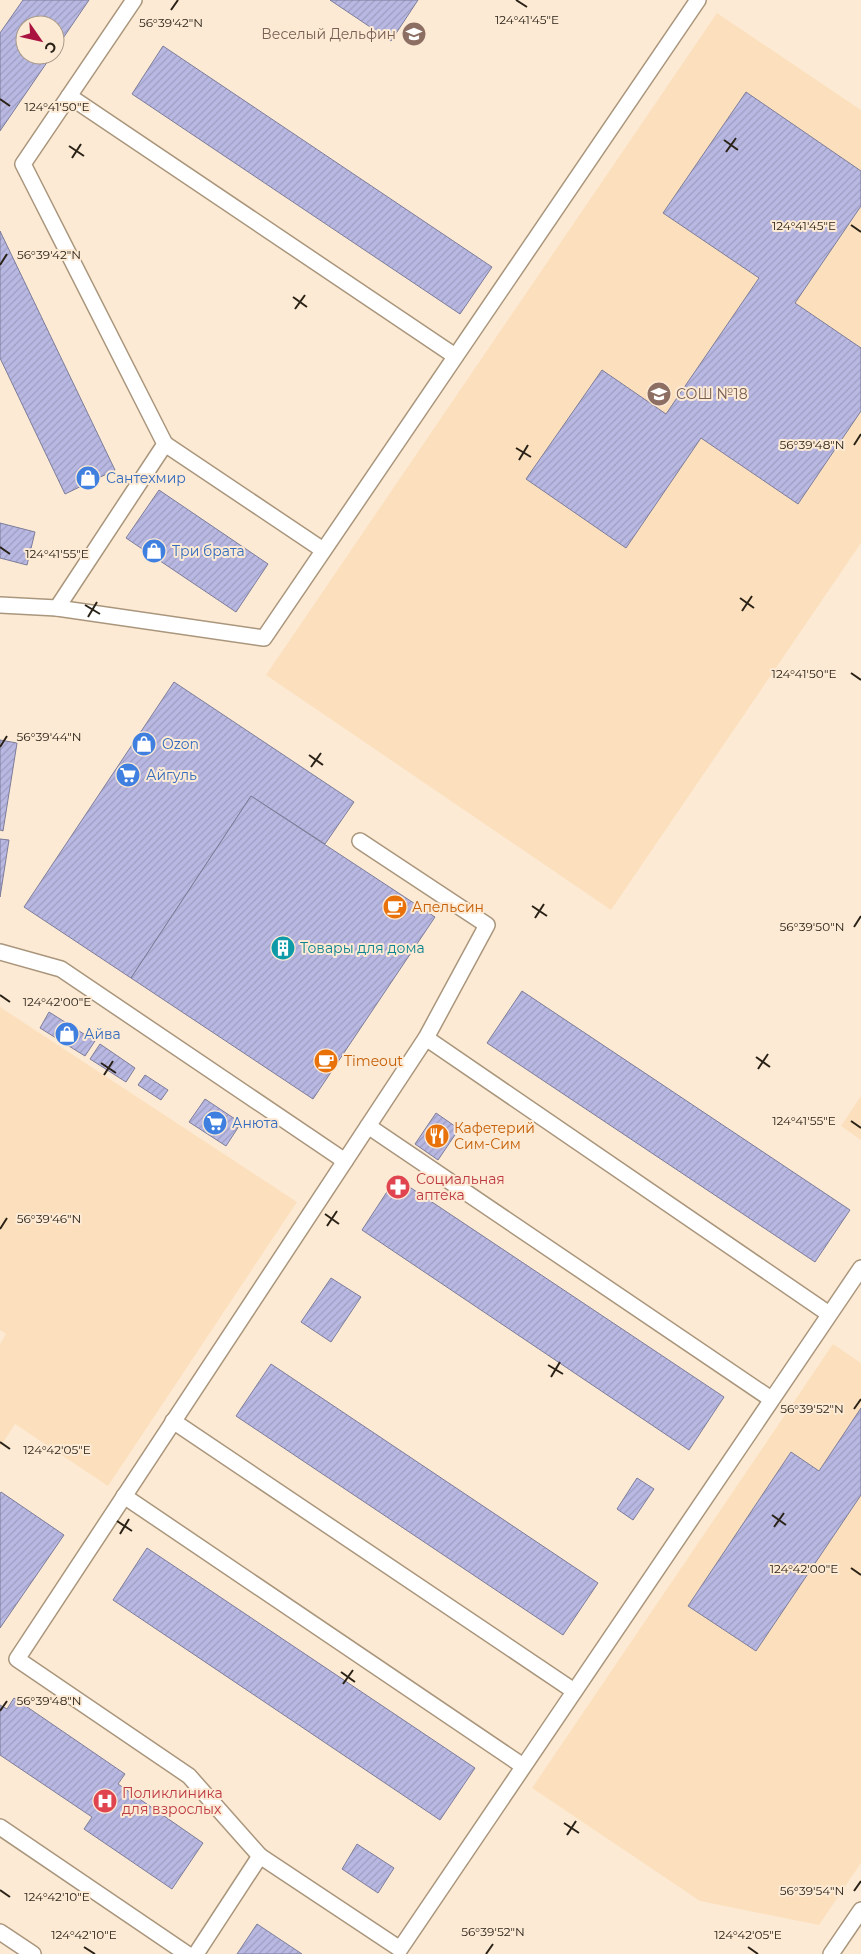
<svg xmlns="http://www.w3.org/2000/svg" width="861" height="1954" font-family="Montserrat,sans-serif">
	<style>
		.built { fill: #fce0be }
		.building { fill: url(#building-hatch); stroke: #7d7d9a }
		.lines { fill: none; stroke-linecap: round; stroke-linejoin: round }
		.service-casing { stroke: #aa967c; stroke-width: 18 }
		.service { stroke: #fff; stroke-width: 15 }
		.ticks { fill: none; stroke: #2a2217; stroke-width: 2 }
		.labels { text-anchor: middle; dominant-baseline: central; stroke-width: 4; stroke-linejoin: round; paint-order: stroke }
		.education-label { font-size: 14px; fill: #785e54; stroke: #fcead4; text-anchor: end }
		.shop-label { font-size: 14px; fill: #366cbe; stroke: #fcead4; text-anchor: start }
		.food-label { font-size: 14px; fill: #c56008; stroke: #fcead4; text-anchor: start }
		.culture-label { font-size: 14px; fill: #0d838f; stroke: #fcead4; text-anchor: start }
		.health-label { font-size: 14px; fill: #be3a42; stroke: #fcead4; text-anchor: start }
		.ticks-label { font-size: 12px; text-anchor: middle; fill: #2a2217; stroke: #fcead4; stroke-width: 4; stroke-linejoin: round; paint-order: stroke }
	</style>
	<defs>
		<pattern id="building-hatch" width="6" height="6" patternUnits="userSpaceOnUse" patternTransform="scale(1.25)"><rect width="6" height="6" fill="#b8b8e3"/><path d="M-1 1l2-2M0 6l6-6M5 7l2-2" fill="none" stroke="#9e9ec2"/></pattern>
	</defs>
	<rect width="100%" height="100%" fill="#fcead4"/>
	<g class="built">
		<path d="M717,13L861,110V543L611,910L266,675Z"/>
		<path d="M0,1007L297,1202L108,1486L15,1424L0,1447V1344L6,1334L0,1330Z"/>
		<path d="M861,1096V1140L841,1126Z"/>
		<path d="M833,1344L861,1363V1863L819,1925L700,1901L532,1788Z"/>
	</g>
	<g class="building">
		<path d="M23,0H89L55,50V25H25V55H52L0,131V33Z"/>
		<path d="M330,0H418L391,41Z"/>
		<path d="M163,46L492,267L460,314L132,94Z"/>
		<path d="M746,92L861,171V206L795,303L861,348V411L798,504L701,438L626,548L526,479L602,370L666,414L759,278L663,213Z"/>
		<path d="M0,231L115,470L65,494L0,358Z"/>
		<path d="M159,490L268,564L236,612L126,538Z"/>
		<path d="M0,523L35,532L27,565L0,558Z"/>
		<path d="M174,682L354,802L325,844L251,796L131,978L24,907Z"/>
		<path d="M0,740L17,743L3,831L0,830Z"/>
		<path d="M251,796L435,917L313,1099L131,978Z"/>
		<path d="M0,839L9,840L0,897Z"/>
		<path d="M522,991L850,1210L815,1262L487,1043Z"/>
		<path d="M49,1012L95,1041L85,1056L40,1028Z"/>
		<path d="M100,1044L135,1068L126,1082L90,1059Z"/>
		<path d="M145,1075L168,1090L161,1100L138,1085Z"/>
		<path d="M205,1099L241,1123L226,1146L189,1122Z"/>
		<path d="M436,1113L459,1129L438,1160L415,1144Z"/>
		<path d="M396,1178L724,1397L689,1450L362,1230Z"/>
		<path d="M331,1278L361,1297L331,1342L301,1322Z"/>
		<path d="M271,1364L598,1583L563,1635L236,1416Z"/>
		<path d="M861,1408V1495L756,1651L688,1606L791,1452L819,1471Z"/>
		<path d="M637,1478L654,1489L633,1520L617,1509Z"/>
		<path d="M1,1492L64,1535L0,1628V1494Z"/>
		<path d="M147,1548L475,1768L440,1820L113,1600Z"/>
		<path d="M14,1698L125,1774L118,1784L203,1843L172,1889L84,1829L92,1817L0,1755V1705L7,1709Z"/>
		<path d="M357,1844L394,1868L378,1893L342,1869Z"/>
		<path d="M257,1924L302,1954H237Z"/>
	</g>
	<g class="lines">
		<defs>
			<g id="service">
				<path d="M69,96L455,356"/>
				<path d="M165,444L323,550"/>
				<path d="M0,605L57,608L264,638L698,0"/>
				<path d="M57,608L165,444L23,164L134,0"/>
				<path d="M0,952L61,969L345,1161"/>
				<path d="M426,1038L829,1314"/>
				<path d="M368,1126L771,1399"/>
				<path d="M173,1421L574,1691"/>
				<path d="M124,1496L523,1766"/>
				<path d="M0,1827L187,1954"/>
				<path d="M260,1856L189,1776L17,1659L426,1038L487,925L360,841"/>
				<path d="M0,1932L33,1954"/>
				<path d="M196,1954L260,1856L400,1949L861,1268"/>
				<path d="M831,1954L861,1910"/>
			</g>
		</defs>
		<use href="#service" class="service-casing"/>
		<use href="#service" class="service"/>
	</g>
	<path class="ticks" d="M516,0L527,7M171,10L178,0M0,99L10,106M724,140L738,150M69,146L84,156M726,152L736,138M72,158L81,144M851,225L861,232M0,265L7,254M293,297L307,307M295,309L305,295M854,445L861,434M516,448L531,457M519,460L528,445M0,547L10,554M740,598L754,608M85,605L100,614M742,611L752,596M88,617L97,602M851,673L861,680M0,747L7,736M309,755L323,765M311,767L321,753M532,906L547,916M535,918L544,904M854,927L861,916M0,995L10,1002M756,1057L770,1067M101,1063L116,1073M758,1069L768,1054M104,1075L113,1061M851,1121L861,1128M325,1214L339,1224M327,1226L337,1211M0,1229L7,1218M548,1365L563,1374M551,1377L560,1362M854,1409L861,1399M0,1442L10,1449M772,1515L786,1525M117,1521L132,1531M774,1527L784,1513M120,1534L129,1519M851,1568L861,1575M341,1672L355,1682M343,1684L353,1670M0,1711L7,1701M564,1823L579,1833M567,1835L576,1821M0,1890L10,1897M854,1891L861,1881M84,1947L95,1954M748,1947L758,1954M486,1954L493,1944"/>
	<defs>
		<symbol id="school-disc" viewBox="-11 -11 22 22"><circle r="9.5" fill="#8d6e63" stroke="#fcead4"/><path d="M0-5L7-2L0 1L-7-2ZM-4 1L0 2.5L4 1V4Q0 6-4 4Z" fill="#fff"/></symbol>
		<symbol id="shop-disc" viewBox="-11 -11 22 22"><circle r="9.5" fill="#3f7fe0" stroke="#fcead4"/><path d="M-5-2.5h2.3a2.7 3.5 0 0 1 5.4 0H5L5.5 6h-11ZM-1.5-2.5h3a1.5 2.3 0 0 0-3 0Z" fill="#fff"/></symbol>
		<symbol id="supermarket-disc" viewBox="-11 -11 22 22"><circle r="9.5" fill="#3f7fe0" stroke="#fcead4"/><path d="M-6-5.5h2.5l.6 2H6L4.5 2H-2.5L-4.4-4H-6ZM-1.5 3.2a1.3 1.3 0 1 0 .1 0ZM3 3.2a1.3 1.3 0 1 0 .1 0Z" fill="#fff"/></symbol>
		<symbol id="cafe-disc" viewBox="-11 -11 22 22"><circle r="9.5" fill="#e8710a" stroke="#fcead4"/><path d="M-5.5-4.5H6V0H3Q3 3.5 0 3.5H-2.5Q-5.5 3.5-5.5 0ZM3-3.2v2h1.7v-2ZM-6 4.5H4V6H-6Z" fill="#fff"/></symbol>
		<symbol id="building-disc" viewBox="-11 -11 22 22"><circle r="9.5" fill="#0f9aa8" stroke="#fcead4"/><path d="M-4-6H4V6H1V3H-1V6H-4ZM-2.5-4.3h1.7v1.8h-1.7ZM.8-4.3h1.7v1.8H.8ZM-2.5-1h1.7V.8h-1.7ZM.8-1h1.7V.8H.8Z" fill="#fff"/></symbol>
		<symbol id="restaurant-disc" viewBox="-11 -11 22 22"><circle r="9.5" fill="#e8710a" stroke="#fcead4"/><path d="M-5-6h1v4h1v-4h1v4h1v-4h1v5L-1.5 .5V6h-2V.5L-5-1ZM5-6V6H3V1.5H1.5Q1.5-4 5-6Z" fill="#fff"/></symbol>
		<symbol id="pharmacy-disc" viewBox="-11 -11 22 22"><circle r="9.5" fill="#e0444e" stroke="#fcead4"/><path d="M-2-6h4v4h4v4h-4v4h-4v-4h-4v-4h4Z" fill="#fff"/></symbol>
		<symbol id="hospital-disc" viewBox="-11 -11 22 22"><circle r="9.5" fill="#e0444e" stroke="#fcead4"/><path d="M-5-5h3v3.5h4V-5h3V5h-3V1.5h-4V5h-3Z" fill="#fff"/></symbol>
	</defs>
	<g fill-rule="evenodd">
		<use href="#school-disc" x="400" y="20" width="28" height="28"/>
		<use href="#school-disc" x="645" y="380" width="28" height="28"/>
		<use href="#shop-disc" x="74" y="464" width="28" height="28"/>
		<use href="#shop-disc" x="140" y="537" width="28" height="28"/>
		<use href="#shop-disc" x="130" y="730" width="28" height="28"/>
		<use href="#supermarket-disc" x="114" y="761" width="28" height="28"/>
		<use href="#cafe-disc" x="381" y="893" width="28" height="28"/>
		<use href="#building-disc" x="269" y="934" width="28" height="28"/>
		<use href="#shop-disc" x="53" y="1020" width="28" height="28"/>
		<use href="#cafe-disc" x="312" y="1047" width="28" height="28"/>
		<use href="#supermarket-disc" x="201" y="1109" width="28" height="28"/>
		<use href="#restaurant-disc" x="423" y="1122" width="28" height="28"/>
		<use href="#pharmacy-disc" x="384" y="1173" width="28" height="28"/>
		<use href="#hospital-disc" x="91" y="1787" width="28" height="28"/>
	</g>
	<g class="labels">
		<g class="education-label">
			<text x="396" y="34">Веселый Дельфин</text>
			<text x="676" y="394" text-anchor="start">СОШ №18</text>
		</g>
		<g class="shop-label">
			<text x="106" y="478">Сантехмир</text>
			<text x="172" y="551">Три брата</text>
			<text x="162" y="744">Ozon</text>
			<text x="146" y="775">Айгуль</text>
			<text x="84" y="1034">Айва</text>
			<text x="232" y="1123">Анюта</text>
		</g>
		<g class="food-label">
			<text x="412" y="907">Апельсин</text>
			<text x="344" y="1061">Timeout</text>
			<text x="454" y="1128">Кафетерий<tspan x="454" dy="16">Сим-Сим</tspan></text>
		</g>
		<g class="culture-label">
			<text x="300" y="948">Товары для дома</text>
		</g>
		<g class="health-label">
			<text x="416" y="1179">Социальная<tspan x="416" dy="16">аптека</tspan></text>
			<text x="122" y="1793">Поликлиника<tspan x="122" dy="16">для взрослых</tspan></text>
		</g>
	</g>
	<g class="ticks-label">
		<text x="527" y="24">124°41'45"E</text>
		<text x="171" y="27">56°39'42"N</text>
		<text x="57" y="111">124°41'50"E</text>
		<text x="804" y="230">124°41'45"E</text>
		<text x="49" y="259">56°39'42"N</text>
		<text x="812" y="449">56°39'48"N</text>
		<text x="57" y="558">124°41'55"E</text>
		<text x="804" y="678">124°41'50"E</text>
		<text x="49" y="741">56°39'44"N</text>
		<text x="812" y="931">56°39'50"N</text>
		<text x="57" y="1006">124°42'00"E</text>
		<text x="804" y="1125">124°41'55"E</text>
		<text x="49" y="1223">56°39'46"N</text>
		<text x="812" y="1413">56°39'52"N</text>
		<text x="57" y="1454">124°42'05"E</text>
		<text x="804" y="1573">124°42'00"E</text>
		<text x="49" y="1705">56°39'48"N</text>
		<text x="812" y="1895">56°39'54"N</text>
		<text x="57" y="1901">124°42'10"E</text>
		<text x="493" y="1936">56°39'52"N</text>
		<text x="84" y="1939">124°42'10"E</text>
		<text x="748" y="1939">124°42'05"E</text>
	</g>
	<g transform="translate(40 40) rotate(124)"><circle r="24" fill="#fcead4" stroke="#a89a88"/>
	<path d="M0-4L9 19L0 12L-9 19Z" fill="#a91441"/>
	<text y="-8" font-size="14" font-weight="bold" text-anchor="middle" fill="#2a2217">С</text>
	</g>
</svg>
